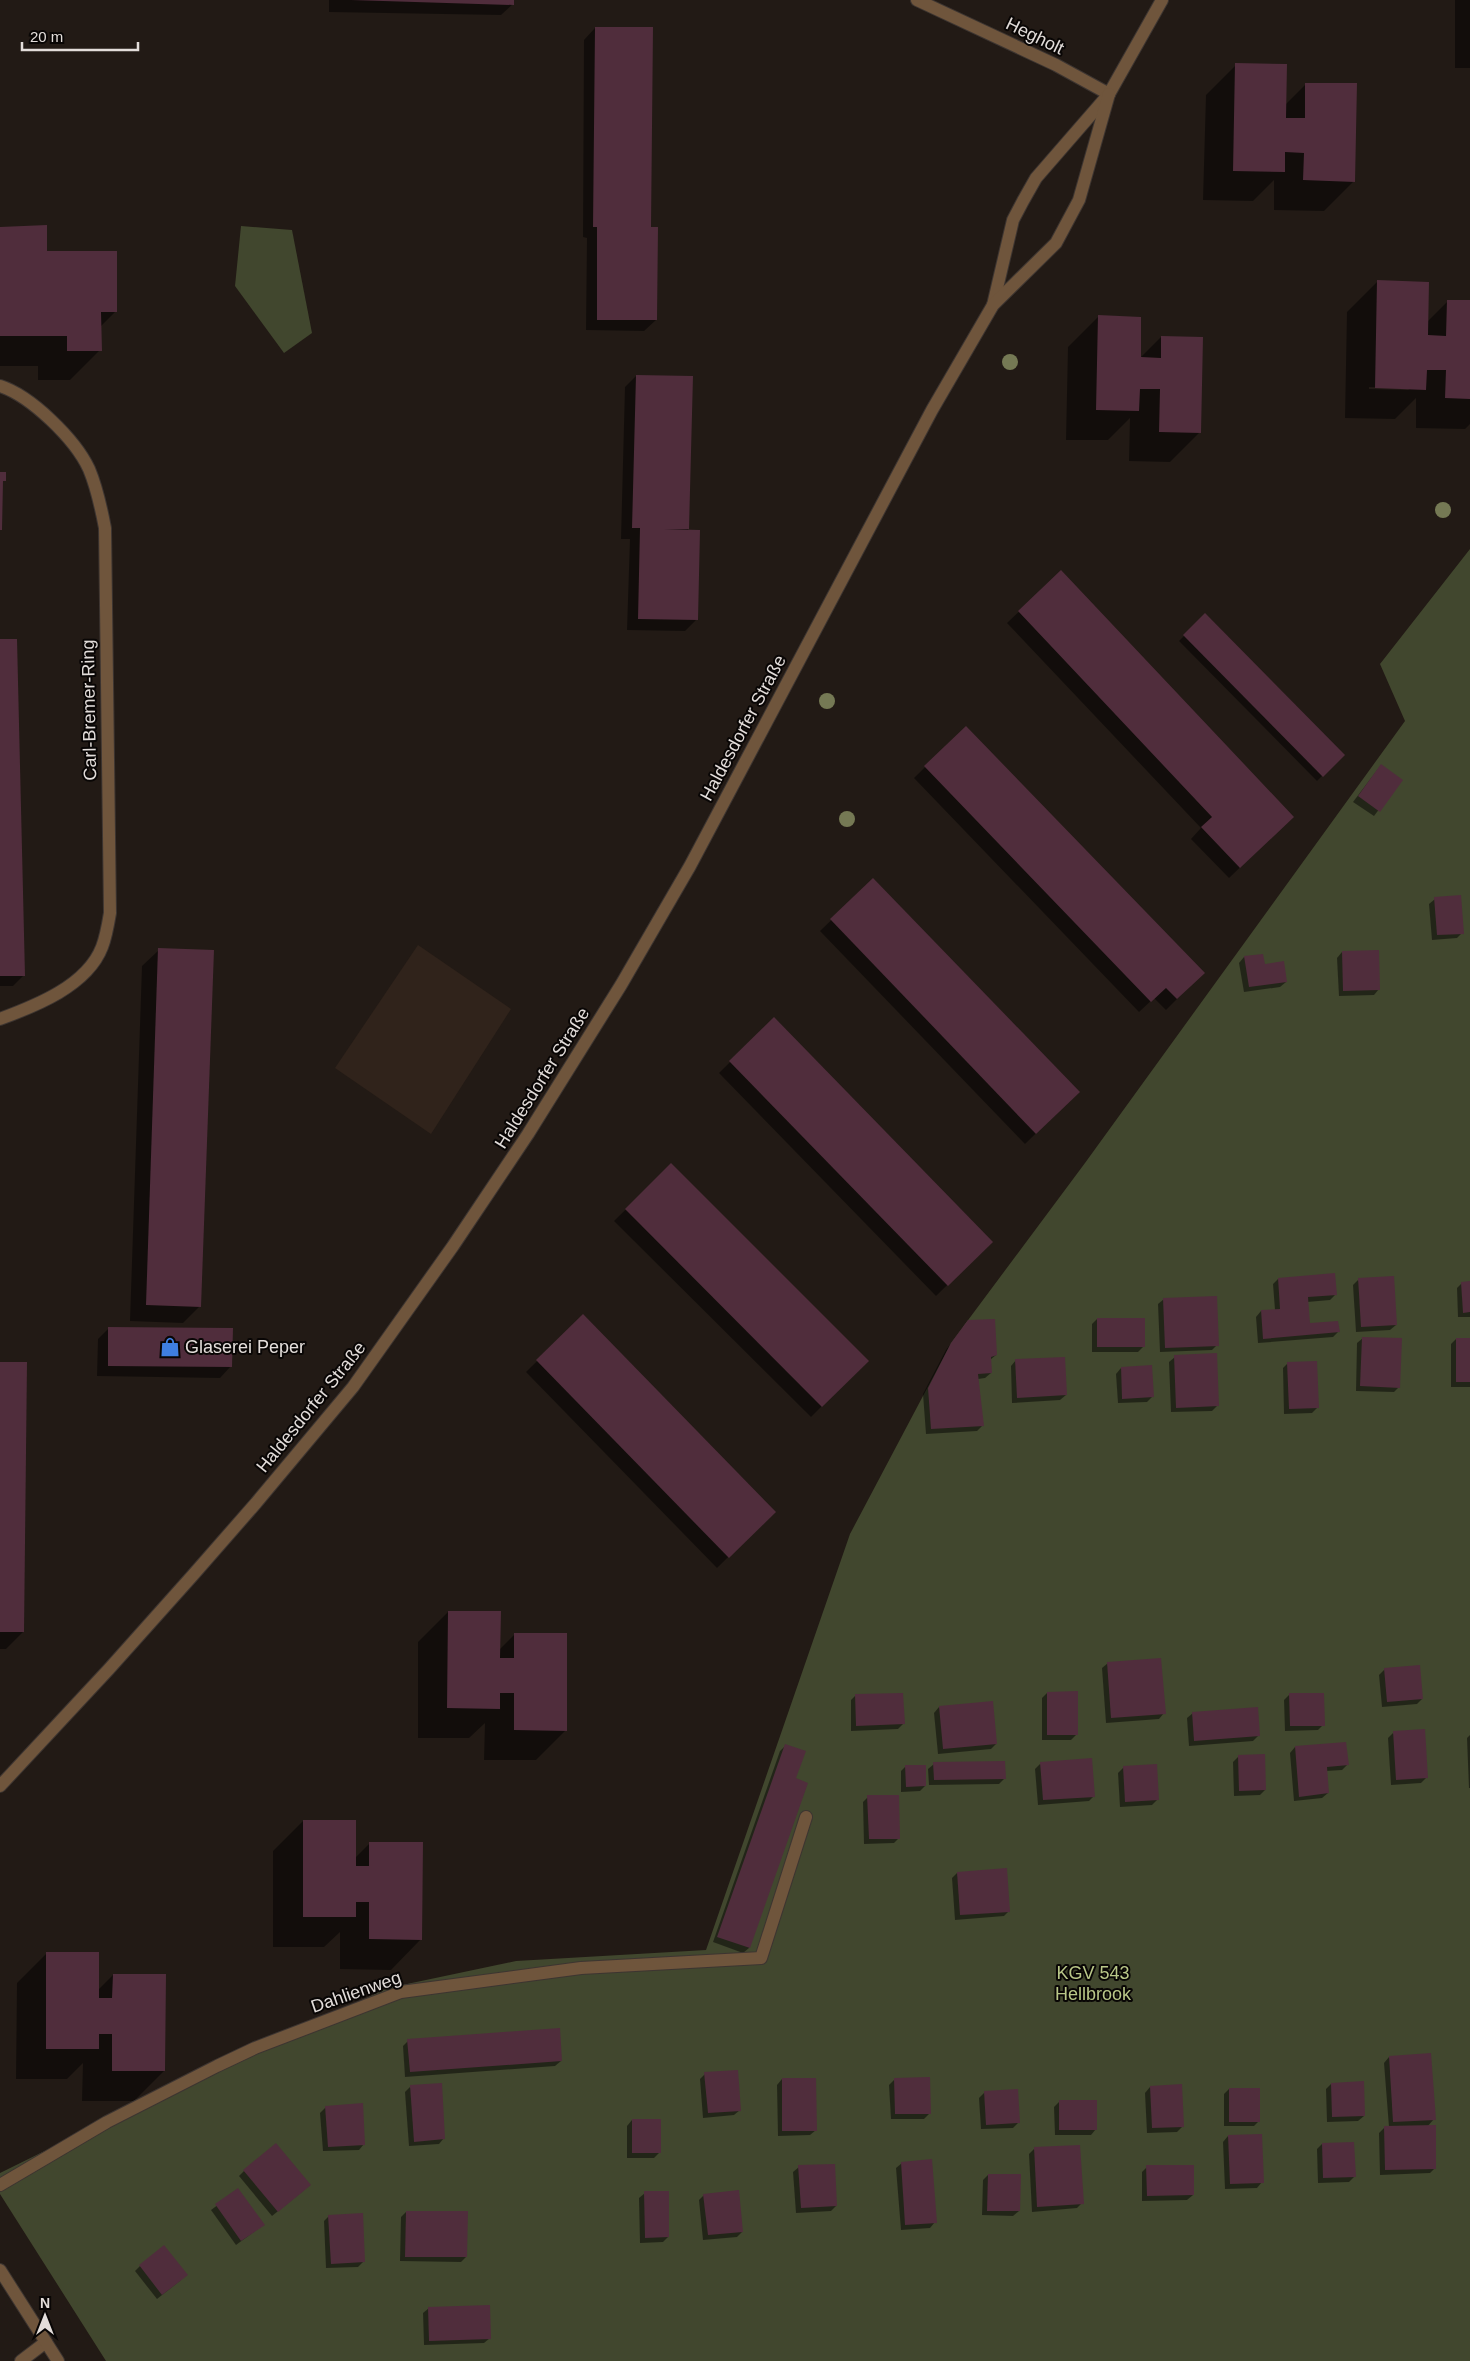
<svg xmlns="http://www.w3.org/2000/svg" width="1470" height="2361" font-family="Arial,sans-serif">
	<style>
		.built { fill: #30231b }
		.green { fill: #41472e }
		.shadow { fill: #0007; fill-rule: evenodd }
		.building { fill: #502d3c }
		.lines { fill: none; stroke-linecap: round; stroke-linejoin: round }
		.service-casing { stroke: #3d3531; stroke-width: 14 }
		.minor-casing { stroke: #3d3531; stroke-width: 14 }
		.tertiary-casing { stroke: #3d3531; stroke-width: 14 }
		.service { stroke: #6f553c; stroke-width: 12 }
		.minor { stroke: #6f553c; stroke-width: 12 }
		.tertiary { stroke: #6f553c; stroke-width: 12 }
		.tree { fill: #757954 }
		.labels { text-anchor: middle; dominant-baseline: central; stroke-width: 4; stroke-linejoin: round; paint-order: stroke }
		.street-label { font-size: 18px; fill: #e3ddda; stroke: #090605 }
		.poi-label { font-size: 18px; fill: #e3ddda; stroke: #090605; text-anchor: start }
		.park-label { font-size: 18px; fill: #b9c788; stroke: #090605 }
	</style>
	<rect width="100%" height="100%" fill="#221a15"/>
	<path class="built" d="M418,945L511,1009L431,1134L335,1068Z"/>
	<g class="green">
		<path d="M241,226L292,230L312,333L284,353L235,286Z"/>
		<path d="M1470,549V2361H106L0,2194V2173L217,2066L388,1988L516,1961L706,1950L850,1534L951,1343L1085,1163L1405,721L1380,664Z"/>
	</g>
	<g class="shadow">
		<path d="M329,0H513V4L501,15L329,12Z"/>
		<rect x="1455" y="0" width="15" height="68"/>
		<path d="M595,28L650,229L656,320L644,331L586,330L587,238L583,237L584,40Z"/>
		<path d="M1236,65L1285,105L1306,84L1354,181L1324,211L1274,210V180L1253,201L1203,200L1206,95Z"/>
		<path d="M0,228L46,252L115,312L100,327V350L70,380H38V366H0Z"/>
		<path d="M1377,282L1427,322L1448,301L1470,302V424L1465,429L1416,428V398L1395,419L1345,418L1347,312ZM1369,387L1411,388L1408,390L1369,389Z"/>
		<path d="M1098,317L1139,359L1161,337L1200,432L1170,462L1129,461L1130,418L1108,440H1066L1068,347Z"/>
		<path d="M636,376L692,377L688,531L696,620L685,631L627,630L630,539H621L625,387Z"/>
		<path d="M1061,572L1281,828L1229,878L1191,839L1201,828L1007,623Z"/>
		<path d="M1205,615L1343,755L1317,781L1179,641Z"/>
		<path d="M0,641L24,975L13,986H0Z"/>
		<path d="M966,727L1203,973L1166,1010L1154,998L1139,1012L914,778Z"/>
		<path d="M1381,765L1401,780L1374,816L1353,802Z"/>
		<path d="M873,880L1067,1103L1025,1144L820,931Z"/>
		<path d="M1435,899L1462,933L1457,938L1432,940L1429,904Z"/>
		<path d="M159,950L200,1306L183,1323L130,1321L142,966Z"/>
		<path d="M1342,952L1379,989L1374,995L1339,996L1337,958Z"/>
		<path d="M1244,957L1264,965L1286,982L1280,987L1244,992L1239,963Z"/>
		<path d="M774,1019L991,1242L936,1296L719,1073Z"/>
		<path d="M671,1165L867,1361L811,1417L614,1221Z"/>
		<path d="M1278,1279L1335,1295L1330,1300L1307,1302L1309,1324L1338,1332L1333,1337L1258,1343L1256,1317L1261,1311L1275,1310L1273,1284Z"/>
		<path d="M1358,1280L1396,1325L1390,1330L1356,1332L1353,1285Z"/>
		<path d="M1462,1283H1470V1317H1458L1457,1288Z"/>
		<path d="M1164,1299L1217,1345L1212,1350L1160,1352L1158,1304Z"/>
		<path d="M583,1316L774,1512L717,1568L526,1372Z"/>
		<path d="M1097,1319L1144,1346L1138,1352H1092V1324Z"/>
		<path d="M963,1327L996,1355L990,1360L991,1373L985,1378L978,1379L982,1426L977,1431L926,1434L923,1394L946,1350Z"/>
		<path d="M109,1328L231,1366L220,1378L97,1376L98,1339Z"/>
		<path d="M1363,1338L1399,1387L1394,1392L1356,1391L1357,1343Z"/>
		<path d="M1456,1339H1470V1387H1451V1344Z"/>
		<path d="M1175,1357L1218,1405L1212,1411L1171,1412L1169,1362Z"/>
		<path d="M1016,1360L1066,1395L1060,1400L1012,1403L1011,1366Z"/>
		<path d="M0,1363L23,1632L6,1649H0Z"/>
		<path d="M1288,1363L1318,1407L1312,1413L1284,1414L1283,1368Z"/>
		<path d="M1121,1368L1153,1396L1147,1402L1118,1403L1116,1374Z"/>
		<path d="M448,1612L499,1650L515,1634L566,1730L536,1760H484L485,1723L469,1738H418V1642Z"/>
		<path d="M1108,1663L1164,1713L1159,1719L1106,1723L1102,1668Z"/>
		<path d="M1385,1669L1422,1699L1417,1704L1382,1707L1379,1675Z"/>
		<path d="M1047,1693L1076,1735L1071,1740H1042V1698Z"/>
		<path d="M1290,1694L1323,1725L1318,1730L1285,1731L1284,1700Z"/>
		<path d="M856,1695L903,1724L898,1729L851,1731V1700Z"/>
		<path d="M939,1707L996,1744L991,1749L938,1754L934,1713Z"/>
		<path d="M1193,1713L1259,1735L1253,1741L1189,1746L1187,1718Z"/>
		<path d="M1393,1733L1427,1777L1421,1783L1391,1785L1388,1738Z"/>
		<path d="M1470,1735V1788H1469L1467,1738Z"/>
		<path d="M785,1746L794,1779L807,1784L749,1948L743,1953L713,1942L780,1751Z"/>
		<path d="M1295,1747L1348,1764L1342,1770L1326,1771L1328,1793L1322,1798L1294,1801L1290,1753Z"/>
		<path d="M1239,1756L1265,1790L1260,1795L1234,1796L1233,1762Z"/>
		<path d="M934,1764L1004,1779L999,1784L929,1785L928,1769Z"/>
		<path d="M1040,1764L1094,1796L1089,1801L1038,1805L1035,1769Z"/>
		<path d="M906,1766L925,1786L920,1791L901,1792V1771Z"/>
		<path d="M1124,1767L1157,1800L1152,1805L1120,1807L1118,1773Z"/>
		<path d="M868,1797L899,1838L894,1843L864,1844L863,1802Z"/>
		<path d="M303,1821L355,1858L370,1843L421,1939L391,1970L340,1969V1932L324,1947H273V1851Z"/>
		<path d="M957,1873L1009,1911L1004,1916L955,1920L952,1878Z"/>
		<path d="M47,1953L98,1990L113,1975L164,2071L134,2101H82L83,2063L67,2079H16L17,1983Z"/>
		<path d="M408,2041L561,2061L555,2066L405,2077L403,2046Z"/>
		<path d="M1389,2057L1434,2119L1427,2127L1435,2168L1430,2173L1380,2175L1379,2133L1385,2127H1389L1384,2063Z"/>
		<path d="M705,2074L740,2110L734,2115L703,2118L700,2079Z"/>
		<path d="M782,2079L816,2130L810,2135L778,2136L777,2085Z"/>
		<path d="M895,2079L930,2113L924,2119H891L889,2085Z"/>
		<path d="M1331,2084L1364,2116L1358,2121L1327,2122L1326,2089Z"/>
		<path d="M410,2087L444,2138L439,2144L409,2146L405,2092Z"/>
		<path d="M1150,2087L1183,2126L1177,2132L1147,2133L1145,2093Z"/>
		<path d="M1229,2089L1259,2121L1254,2126H1224V2094Z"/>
		<path d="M985,2092L1019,2122L1013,2128L981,2129L979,2098Z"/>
		<path d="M1060,2101L1096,2129L1091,2135H1055L1054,2107Z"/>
		<path d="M326,2107L364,2144L359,2150L323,2151L320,2113Z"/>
		<path d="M632,2120L659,2153L654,2158H627V2126Z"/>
		<path d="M1228,2136L1262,2182L1257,2188L1225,2189L1223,2142Z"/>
		<path d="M1322,2144L1354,2177L1349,2182L1318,2183L1317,2149Z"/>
		<path d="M1034,2149L1082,2203L1077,2208L1032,2212L1029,2154Z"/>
		<path d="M902,2163L935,2222L930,2228L901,2230L896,2168Z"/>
		<path d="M799,2167L836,2206L831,2211L796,2213L793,2172Z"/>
		<path d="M1147,2167L1193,2195L1187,2200L1142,2201V2172Z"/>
		<path d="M244,2171L304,2190L272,2216L239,2176Z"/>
		<path d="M988,2175L1019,2211L1013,2216L982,2215L983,2180Z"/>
		<path d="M238,2190L263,2225L236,2245L211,2210Z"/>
		<path d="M645,2193L668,2237L663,2242L640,2243L639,2198Z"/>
		<path d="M704,2195L742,2232L737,2237L703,2240L699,2200Z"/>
		<path d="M406,2212L466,2257L461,2262L400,2261L401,2217Z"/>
		<path d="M329,2216L364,2261L358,2267L326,2268L324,2221Z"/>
		<path d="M140,2266L181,2280L157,2299L135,2271Z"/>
		<path d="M429,2308L490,2338L484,2343L424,2345L423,2313Z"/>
	</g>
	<g class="building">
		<path d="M351,0H514V5Z"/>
		<path d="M595,27H653L651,227H658L657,320H597V227H593Z"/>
		<path d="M1235,63L1287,64L1286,118H1305V83H1357L1355,182L1303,180L1304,153L1285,152V172L1233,171Z"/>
		<path d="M47,225V251H117V312H101L102,351H67V336H0V227Z"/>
		<path d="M1377,280L1429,282L1428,335L1446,336L1447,300H1470V399L1445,398L1446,370H1427L1426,390L1375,388Z"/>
		<path d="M1098,315L1141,317V357L1161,358V336L1203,337L1201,433L1159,432L1160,389H1140L1139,411L1096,410Z"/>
		<path d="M636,375L693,376L689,529H664L700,530L698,620L638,619L640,528H632Z"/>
		<path d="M0,472H6V481H3L2,530H0Z"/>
		<path d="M1061,570L1294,817L1240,868L1201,827L1212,817L1018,611Z"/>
		<path d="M1205,613L1345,755L1323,777L1183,635Z"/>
		<path d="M0,639H17L25,976H0Z"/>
		<path d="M966,726L1205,973L1177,999L1166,988L1151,1002L924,766Z"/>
		<path d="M1381,764L1403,780L1380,812L1358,796Z"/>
		<path d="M873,878L1080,1092L1036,1134L830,919Z"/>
		<path d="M1461,895L1464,934L1437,935L1434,897Z"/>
		<path d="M158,948L214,950L201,1307L146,1305Z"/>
		<path d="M1379,950L1380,990L1343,991L1342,951Z"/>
		<path d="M1263,954L1265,964L1284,961L1287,982L1249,987L1244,956Z"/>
		<path d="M774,1017L993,1242L948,1286L729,1061Z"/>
		<path d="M671,1163L869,1361L822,1407L625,1209Z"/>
		<path d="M1335,1273L1337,1295L1308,1297L1310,1323L1338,1321L1340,1332L1263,1339L1261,1310L1280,1309L1278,1278Z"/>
		<path d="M1394,1276L1397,1325L1361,1327L1358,1278Z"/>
		<path d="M1470,1281V1312L1463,1313L1461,1282Z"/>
		<path d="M1217,1296L1219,1346L1165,1348L1163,1298Z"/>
		<path d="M583,1314L776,1512L729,1558L536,1360Z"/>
		<rect x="1097" y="1318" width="48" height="29"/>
		<path d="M995,1319L997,1355L991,1357L992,1373L978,1374L984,1426L931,1429L928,1388L951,1343L968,1320Z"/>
		<path d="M108,1327L233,1328L232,1367L108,1366Z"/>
		<path d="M1362,1337L1402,1338L1400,1388L1360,1386Z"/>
		<rect x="1456" y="1338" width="14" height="44"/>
		<path d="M1217,1353L1219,1406L1176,1408L1174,1355Z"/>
		<path d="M1065,1357L1067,1395L1017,1398L1015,1359Z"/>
		<path d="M1317,1361L1319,1408L1289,1409L1287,1362Z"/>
		<path d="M0,1362H27L24,1632H0Z"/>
		<path d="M1152,1365L1154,1397L1122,1399L1121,1367Z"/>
		<path d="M448,1611H501L500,1658H514V1633H567V1731L514,1730V1693H500V1709L447,1708Z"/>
		<path d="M1161,1658L1166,1714L1111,1718L1107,1662Z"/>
		<path d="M1420,1665L1423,1699L1387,1702L1384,1668Z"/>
		<path d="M1078,1691V1735H1047V1692Z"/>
		<path d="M903,1693L905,1724L856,1726L855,1694Z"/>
		<path d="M1289,1693H1324L1325,1726H1290Z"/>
		<path d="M993,1701L997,1744L943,1749L939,1706Z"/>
		<path d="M1258,1707L1260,1736L1194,1741L1192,1712Z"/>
		<path d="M1425,1729L1428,1778L1396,1780L1393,1731Z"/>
		<path d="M1346,1742L1349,1765L1327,1767L1329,1793L1299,1797L1295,1746Z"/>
		<path d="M785,1744L806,1751L796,1778L808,1783L750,1948L717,1937Z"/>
		<path d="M1265,1754L1266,1790L1239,1791L1238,1755Z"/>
		<path d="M1092,1758L1095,1797L1043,1800L1040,1762Z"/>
		<path d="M1005,1761L1006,1779L934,1780L933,1762Z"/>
		<path d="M1157,1764L1159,1800L1125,1802L1123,1766Z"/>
		<path d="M905,1765H926V1786L906,1787Z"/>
		<path d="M867,1795H899L900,1839H869Z"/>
		<path d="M303,1820H356V1866H369V1842H423L422,1940L369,1939V1902H356V1917H303Z"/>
		<path d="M1007,1868L1010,1912L960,1915L957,1872Z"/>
		<path d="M46,1952H99V1998H112L113,1974H166L165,2071H112V2034H99V2049H46Z"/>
		<path d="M560,2028L562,2061L410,2072L407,2039Z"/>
		<path d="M1431,2053L1436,2120L1393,2122L1389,2056Z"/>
		<path d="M738,2070L741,2111L708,2113L704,2072Z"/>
		<path d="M930,2077L931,2114H895L894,2078Z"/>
		<path d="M782,2078H816L817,2131H782Z"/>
		<path d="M1364,2081L1365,2116L1332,2117L1331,2083Z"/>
		<path d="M442,2083L445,2139L414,2142L410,2085Z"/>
		<path d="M1182,2084L1184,2127L1152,2128L1150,2086Z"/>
		<rect x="1229" y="2088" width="31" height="34"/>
		<path d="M1018,2089L1020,2123L986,2125L984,2091Z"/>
		<rect x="1059" y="2100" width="38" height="30"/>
		<path d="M363,2103L365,2145L328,2147L325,2106Z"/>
		<rect x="632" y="2119" width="29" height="34"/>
		<path d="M1436,2125V2169L1385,2170L1384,2126Z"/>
		<path d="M1262,2134L1264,2183L1230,2184L1228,2135Z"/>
		<path d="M1354,2142L1356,2177L1323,2178L1322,2143Z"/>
		<path d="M276,2143L311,2185L278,2212L243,2170Z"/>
		<path d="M1080,2145L1084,2204L1037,2207L1034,2147Z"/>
		<path d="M932,2159L937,2223L905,2225L901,2162Z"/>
		<path d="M835,2164L837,2206L801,2208L798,2165Z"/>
		<path d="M1146,2165H1194V2195L1147,2196Z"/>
		<path d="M988,2174H1021L1020,2211H987Z"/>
		<path d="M238,2188L265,2225L241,2241L215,2204Z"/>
		<path d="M739,2190L743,2232L708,2235L703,2194Z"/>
		<path d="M644,2191H669V2237L645,2238Z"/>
		<path d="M406,2211H468L467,2257H405Z"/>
		<path d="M363,2213L365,2262L331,2264L328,2215Z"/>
		<path d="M164,2245L188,2275L162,2295L139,2265Z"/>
		<path d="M490,2305L491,2339L429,2341L428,2307Z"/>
	</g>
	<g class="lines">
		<defs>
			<g id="service">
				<path d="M0,2185L107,2122L217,2066L255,2048L401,1992L581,1968L761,1958L806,1817"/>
				<path d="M21,2361L46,2342"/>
			</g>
			<g id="minor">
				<path d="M917,0L1056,65L1109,94"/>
				<path d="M0,386C31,396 75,439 89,469C97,488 101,507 105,528L110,913C108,925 106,937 102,947C87,986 35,1006 0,1019"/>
			</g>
			<g id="tertiary">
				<path d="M993,305L1013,220L1023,201L1036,178L1109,94L1162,0"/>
				<path d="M0,1786L109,1669L193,1575L256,1503L353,1387L453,1246L528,1134L621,985L690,866L932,410L993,305L1056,243L1079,200L1109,94"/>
				<path d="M0,2270L58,2361"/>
			</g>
		</defs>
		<use href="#service" class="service-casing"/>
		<use href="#minor" class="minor-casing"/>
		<use href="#tertiary" class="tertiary-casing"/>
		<use href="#service" class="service"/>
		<use href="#minor" class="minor"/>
		<use href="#tertiary" class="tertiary"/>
	</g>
	<g class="tree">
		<circle cx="1010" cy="362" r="8"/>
		<circle cx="1443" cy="510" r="8"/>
		<circle cx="827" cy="701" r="8"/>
		<circle cx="847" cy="819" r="8"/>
	</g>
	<defs>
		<symbol id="shop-bare" viewBox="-9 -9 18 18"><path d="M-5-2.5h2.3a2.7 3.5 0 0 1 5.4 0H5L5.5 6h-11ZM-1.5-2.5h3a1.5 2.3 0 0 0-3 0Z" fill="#3f7fe0" stroke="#090605" stroke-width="2.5" paint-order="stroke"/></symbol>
	</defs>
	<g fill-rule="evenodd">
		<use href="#shop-bare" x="156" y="1333" width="28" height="28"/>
	</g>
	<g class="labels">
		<g class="street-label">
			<text transform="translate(1035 36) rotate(26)">Hegholt</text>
			<text transform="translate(89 710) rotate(-91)">Carl-Bremer-Ring</text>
			<text transform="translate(743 728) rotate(-62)">Haldesdorfer Straße</text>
			<text transform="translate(542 1078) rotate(-58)">Haldesdorfer Straße</text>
			<text transform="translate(311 1407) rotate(-51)">Haldesdorfer Straße</text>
			<text transform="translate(356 1992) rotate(-19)">Dahlienweg</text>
		</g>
		<g class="poi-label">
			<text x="185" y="1347">Glaserei Peper</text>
		</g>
		<g class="park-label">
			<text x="1093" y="1973">KGV 543<tspan x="1093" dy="21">Hellbrook</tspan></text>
		</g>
	</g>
	<g transform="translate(45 2316)" stroke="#090605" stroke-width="4" paint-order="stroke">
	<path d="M0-4L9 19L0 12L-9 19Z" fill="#e3ddda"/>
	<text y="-8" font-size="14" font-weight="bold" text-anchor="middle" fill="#e3ddda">N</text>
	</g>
	<path d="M22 42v8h116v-8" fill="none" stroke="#e3ddda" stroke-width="2.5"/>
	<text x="30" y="42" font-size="15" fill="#e3ddda" stroke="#090605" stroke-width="4" paint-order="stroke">20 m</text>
</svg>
